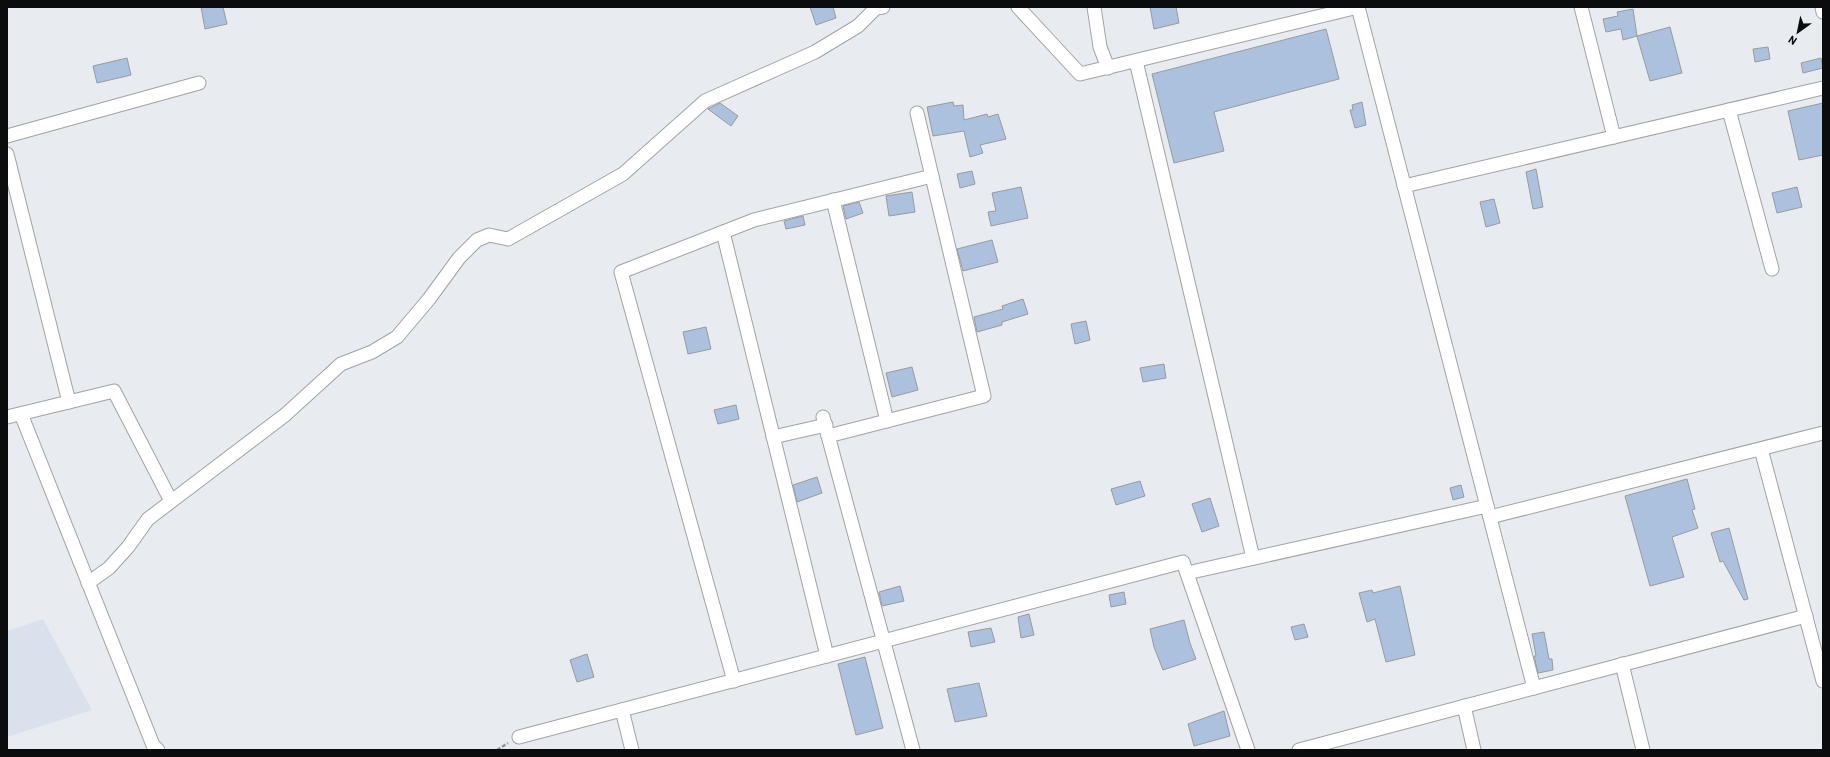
<svg xmlns="http://www.w3.org/2000/svg" width="1830" height="757" font-family="Barlow,sans-serif">
	<style>
		.built { fill: #d9e1ec }
		.building { fill: #abc1de; stroke: #989b9f }
		.lines { fill: none; stroke-linecap: round; stroke-linejoin: round }
		.minor-casing { stroke: #9fa2a6; stroke-width: 15 }
		.path { stroke: #929599; stroke-width: 2.5; stroke-dasharray: 4 2; stroke-linecap: butt }
		.minor { stroke: #fff; stroke-width: 13 }
	</style>
	<rect width="100%" height="100%" fill="#e8ecf1"/>
	<path class="built" d="M43,619L92,710L7,737V631Z"/>
	<g class="building">
		<path d="M201,7H223L227,24L205,29Z"/>
		<path d="M810,7H833L836,18L816,25Z"/>
		<path d="M1150,7H1176L1179,23L1154,29Z"/>
		<path d="M1633,9L1637,36L1623,40L1621,29L1606,32L1603,19L1618,16L1617,12Z"/>
		<path d="M1670,27L1682,73L1650,81L1637,36Z"/>
		<path d="M1326,29L1339,79L1214,112L1224,151L1174,163L1152,74Z"/>
		<path d="M1768,47L1770,59L1755,62L1753,49Z"/>
		<path d="M127,58L131,75L97,83L93,66Z"/>
		<path d="M1821,58L1823,68L1803,73L1801,63Z"/>
		<path d="M953,102L954,106L963,105L964,120L987,114L988,117L998,114L1006,139L980,145L983,153L970,157L964,131L933,136L927,107Z"/>
		<path d="M1362,102L1366,125L1355,128L1350,110H1353L1352,105Z"/>
		<path d="M720,103L738,116L731,126L708,109Z"/>
		<path d="M1823,103V155L1799,160L1788,111Z"/>
		<path d="M1536,169L1543,207L1533,209L1526,172Z"/>
		<path d="M972,171L975,184L960,188L957,174Z"/>
		<path d="M1021,187L1028,218L991,226L988,212L996,211L992,193Z"/>
		<path d="M1797,187L1802,207L1777,213L1772,193Z"/>
		<path d="M912,192L915,212L889,216L886,196Z"/>
		<path d="M1494,199L1500,223L1486,227L1480,202Z"/>
		<path d="M859,202L863,213L846,219L843,206Z"/>
		<path d="M803,216L805,225L786,229L784,221Z"/>
		<path d="M992,240L998,262L963,271L957,249Z"/>
		<path d="M1023,299L1028,314L1002,322V325L977,332L974,317L1003,309L1002,306Z"/>
		<path d="M1086,321L1090,340L1075,344L1071,324Z"/>
		<path d="M706,327L711,349L688,354L683,332Z"/>
		<path d="M1164,364L1166,378L1143,382L1140,368Z"/>
		<path d="M912,367L918,390L892,397L886,373Z"/>
		<path d="M736,405L739,419L718,424L714,410Z"/>
		<path d="M817,477L822,493L797,502L793,485Z"/>
		<path d="M1687,479L1695,509L1692,510L1698,528L1672,537L1684,577L1650,586L1625,496Z"/>
		<path d="M1140,481L1145,496L1116,505L1111,489Z"/>
		<path d="M1461,485L1464,497L1453,500L1450,488Z"/>
		<path d="M1210,498L1219,526L1202,532L1192,504Z"/>
		<path d="M1729,528L1748,599L1744,600L1723,561L1720,562L1711,533Z"/>
		<path d="M900,586L904,601L882,606L879,592Z"/>
		<path d="M1400,586L1415,655L1386,662L1375,619L1367,622L1359,593L1372,590L1373,593Z"/>
		<path d="M1124,592L1126,604L1111,607L1109,595Z"/>
		<path d="M1029,614L1034,635L1021,638L1018,617Z"/>
		<path d="M1184,620L1190,643L1196,659L1163,670L1154,647L1150,629Z"/>
		<path d="M1304,624L1308,637L1295,640L1291,627Z"/>
		<path d="M991,628L995,642L971,647L968,632Z"/>
		<path d="M1544,632L1549,659H1552L1553,670L1538,673L1534,656H1536L1532,634Z"/>
		<path d="M587,654L594,677L577,682L570,660Z"/>
		<path d="M865,657L883,728L856,735L838,664Z"/>
		<path d="M979,683L987,716L955,722L947,689Z"/>
		<path d="M1224,711L1230,736L1194,746L1188,724Z"/>
	</g>
	<g class="lines">
		<defs>
			<g id="minor">
				<path d="M1018,7L1080,74L1358,7"/>
				<path d="M1094,7L1100,47L1108,68"/>
				<path d="M1358,7L1534,688"/>
				<path d="M1581,7L1614,137"/>
				<path d="M1822,7L1823,12"/>
				<path d="M1136,61L1253,558"/>
				<path d="M1729,110L1772,269"/>
				<path d="M7,136L199,83"/>
				<path d="M7,154L69,402"/>
				<path d="M1404,186L1823,88"/>
				<path d="M833,200L887,421"/>
				<path d="M723,232L827,656"/>
				<path d="M21,414L153,745L158,750"/>
				<path d="M7,417L114,391L171,501"/>
				<path d="M823,417L913,750"/>
				<path d="M828,436L984,396L917,113"/>
				<path d="M773,437L826,425"/>
				<path d="M1761,449L1823,681"/>
				<path d="M1490,517L1823,433"/>
				<path d="M1187,573L1487,506"/>
				<path d="M88,583L109,568L128,547L148,519L285,415L341,364L372,352L397,337L429,299L459,258L477,240L489,235L508,239L623,174L705,101L815,52L858,26L876,8L883,7"/>
				<path d="M1622,664L1643,750"/>
				<path d="M734,681L621,272L754,220L932,176"/>
				<path d="M1464,706L1474,750"/>
				<path d="M622,710L632,750"/>
				<path d="M519,737L1183,562L1248,750"/>
				<path d="M1299,750L1806,616"/>
			</g>
		</defs>
		<use href="#minor" class="minor-casing"/>
		<path class="path" d="M497,750L508,743"/>
		<use href="#minor" class="minor"/>
	</g>
	<rect width="1830" height="757" fill="none" stroke="#0b0c0e" stroke-width="16"/>
	<g transform="translate(1798 32) rotate(213)" stroke="#e8ecf1" stroke-width="3" paint-order="stroke">
	<path d="M0-3L7 15L0 10L-7 15Z" fill="#0b0c0e"/>
	<text y="-6" font-size="11" font-weight="bold" text-anchor="middle" fill="#0b0c0e">N</text>
	</g>
</svg>
